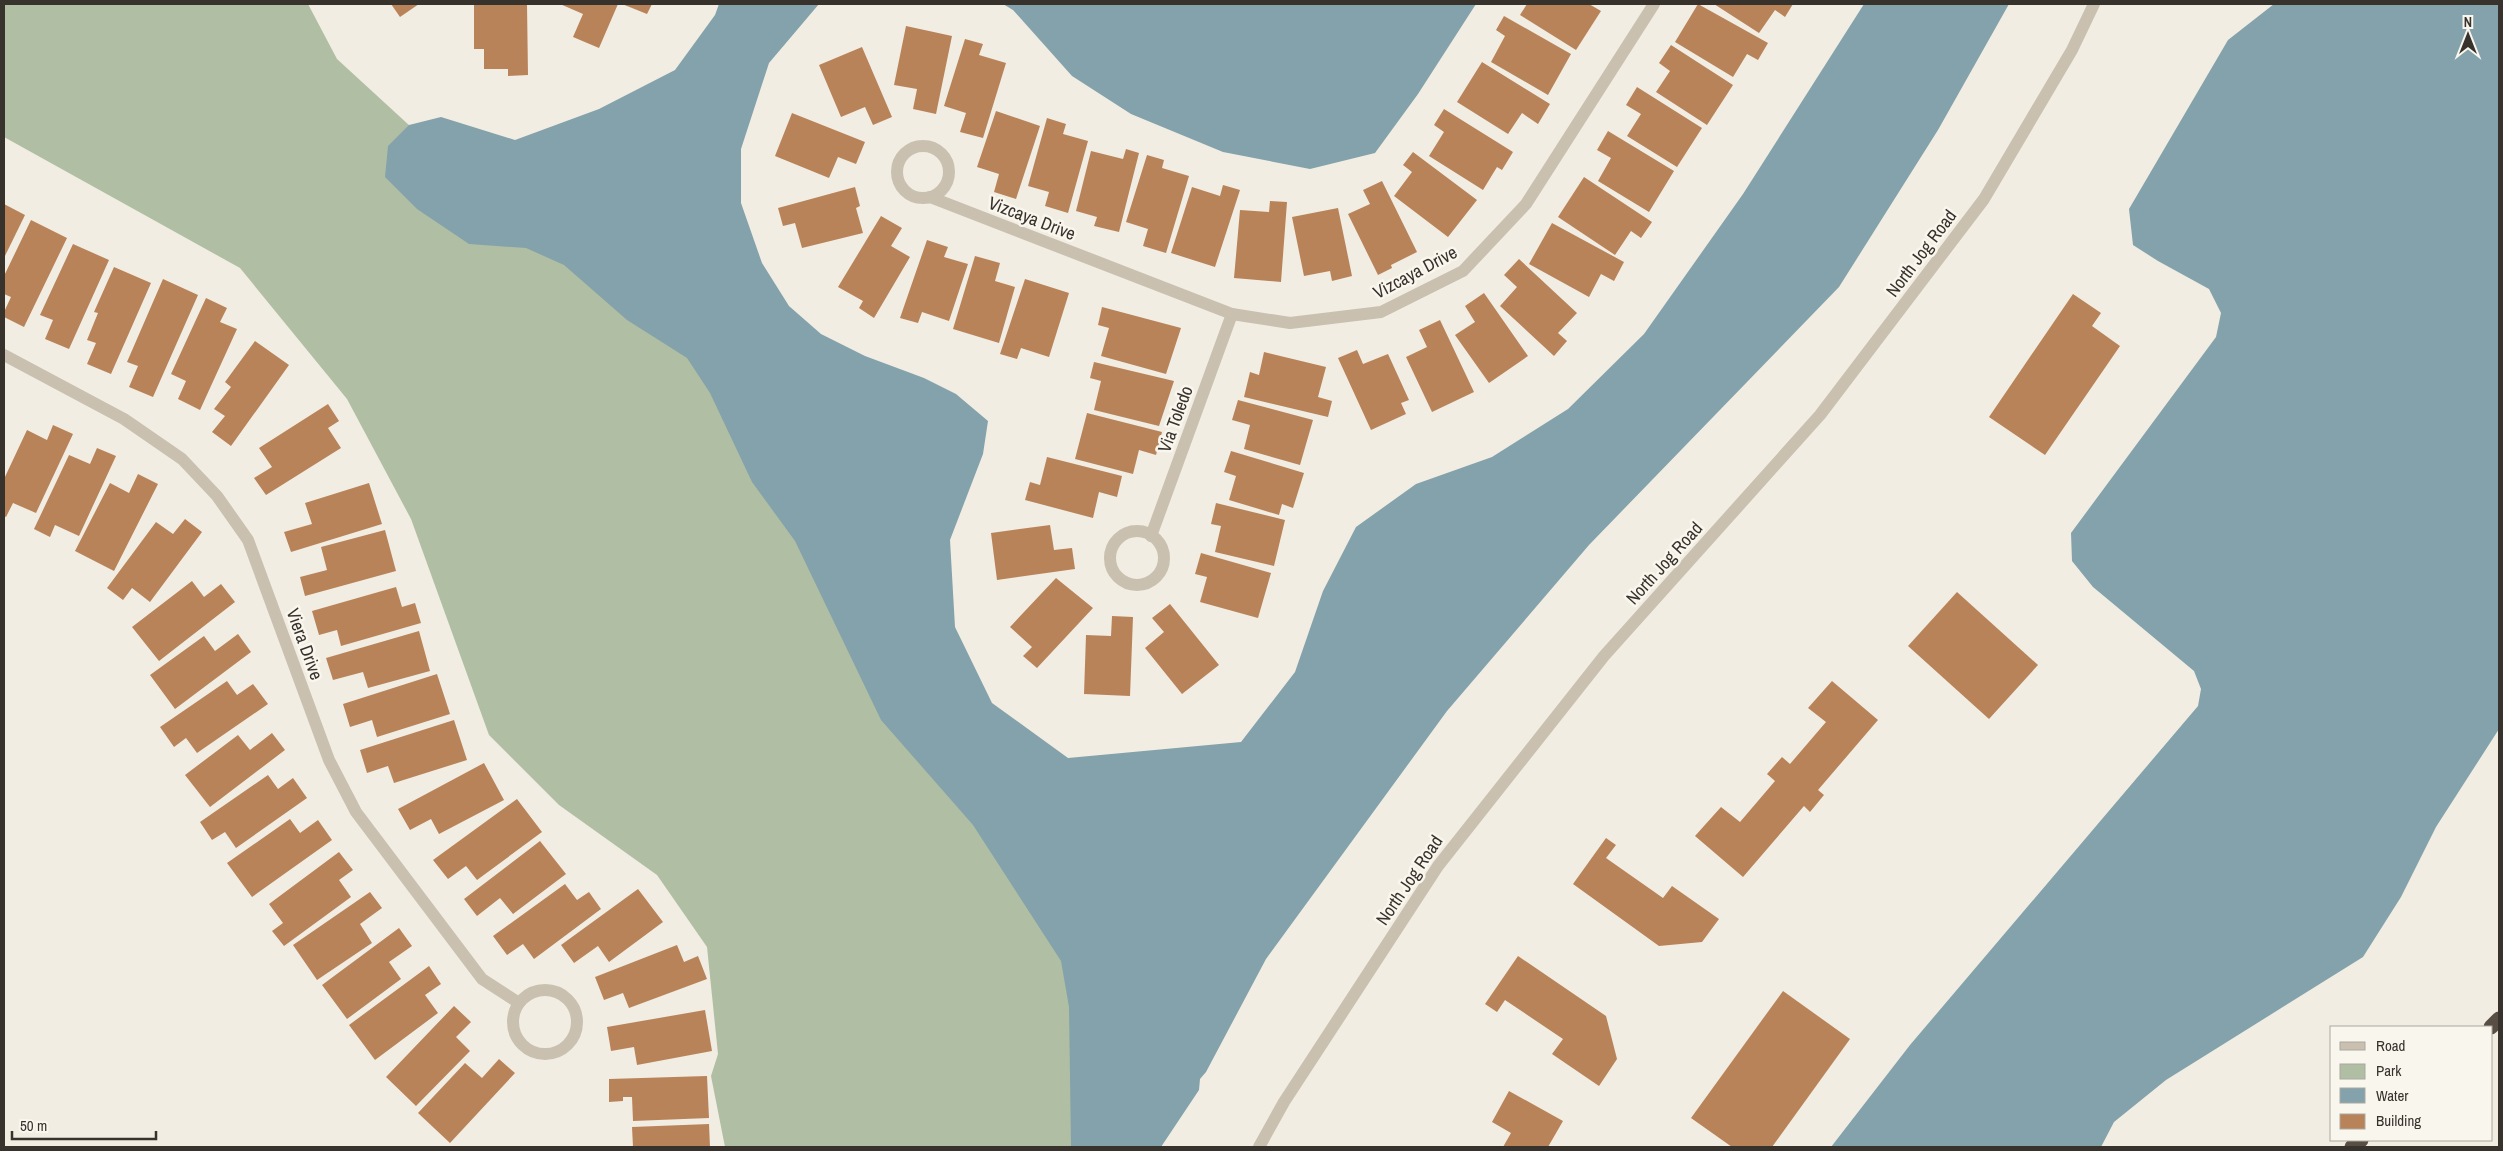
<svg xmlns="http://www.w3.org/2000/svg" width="2503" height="1151" font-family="'Archivo Narrow',sans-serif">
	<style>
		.green { fill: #b0bfa3 }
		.water { fill: #84a2ab }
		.building { fill: #b98359 }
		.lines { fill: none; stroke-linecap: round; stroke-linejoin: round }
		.minor { stroke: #c9c0af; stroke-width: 12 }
		.tertiary { stroke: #c9c0af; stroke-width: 12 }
		.motorway { stroke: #584e44; stroke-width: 15 }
		.labels { text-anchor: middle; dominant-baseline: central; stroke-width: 5; stroke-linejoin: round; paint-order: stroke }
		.street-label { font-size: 18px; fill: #38322c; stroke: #f9f6ee }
	</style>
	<rect width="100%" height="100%" fill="#f1ede2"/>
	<path class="green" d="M4,4H308L337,59L447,160L610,242L1092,953L1095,1147H725L711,1076L718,1054L707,947L657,875L559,805L489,735L411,519L347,399L240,268L4,137Z"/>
	<g class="water">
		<path d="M719,4H819L769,63L741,149V203L762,263L789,306L821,334L865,356L924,378L956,394L988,421L983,454L950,540L955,627L992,703L1068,758L1241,742L1295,672L1323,591L1356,527L1416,484L1492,457L1568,409L1644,334L1743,194L1864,4H2009L1938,130L1839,287L1589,545L1447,711L1266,959L1206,1072L1200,1079L1199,1090L1161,1147H1071L1069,1007L1061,961L973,825L881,720L795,541L752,482L710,393L687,358L627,320L564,265L526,248L469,244L417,209L385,177L388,146L409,125L441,117L515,140L599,109L675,70L715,15Z"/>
		<path d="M1003,4H1476L1418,94L1375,153L1310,169L1223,152L1131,114L1072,76L1013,10Z"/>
		<path d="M2274,4H2499V729L2436,827L2401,897L2363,957L2166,1080L2114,1122L2101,1147H1831L1910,1045L2198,706L2201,689L2194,671L2093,587L2072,561L2071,533L2216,337L2221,313L2209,289L2158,261L2133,245L2129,209L2228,40Z"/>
	</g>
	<g class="building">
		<path d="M391,4H419L400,17Z"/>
		<path d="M474,4H527L528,75L508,76V69H484V49H474Z"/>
		<path d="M560,4H618L599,48L573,37L583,14Z"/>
		<path d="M622,4H652L647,14Z"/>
		<path d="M1527,4H1589L1601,11L1576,50L1520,15Z"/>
		<path d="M1698,4L1768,43L1758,60L1747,54L1733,77L1675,42Z"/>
		<path d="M1714,4H1793L1785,17L1775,10L1759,33Z"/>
		<path d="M1504,16L1571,54L1548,95L1491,62L1505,36L1496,30Z"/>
		<path d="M906,26L952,36L936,114L913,109L917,89L894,85Z"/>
		<path d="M965,39L983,44L979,55L1006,63L983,138L960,132L966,113L944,106Z"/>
		<path d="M1671,45L1733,85L1707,125L1656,92L1670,71L1659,63Z"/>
		<path d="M862,47L892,117L873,125L865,107L841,117L819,65Z"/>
		<path d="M1482,62L1550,104L1538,124L1522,113L1508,134L1457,102Z"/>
		<path d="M1637,87L1702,128L1677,167L1627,136L1641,114L1626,105Z"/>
		<path d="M1444,109L1513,152L1502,170L1497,167L1483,190L1429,156L1444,132L1434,125Z"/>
		<path d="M996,111L1040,126L1016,199L994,192L999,174L977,167Z"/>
		<path d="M792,113L865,142L856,164L838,157L829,178L775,156Z"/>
		<path d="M1047,118L1066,124L1063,134L1088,141L1068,213L1045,206L1049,192L1028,186Z"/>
		<path d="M1608,131L1674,171L1649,212L1598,181L1611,158L1597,150Z"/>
		<path d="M1126,149L1139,153L1119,232L1094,226L1097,217L1076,211L1091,151L1123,159Z"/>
		<path d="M1413,152L1477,200L1448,237L1394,196L1412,172L1403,165Z"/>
		<path d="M1147,155L1164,160L1162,168L1189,176L1166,253L1143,246L1148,229L1126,222Z"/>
		<path d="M1584,177L1652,222L1641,238L1631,231L1615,255L1558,217Z"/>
		<path d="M1382,181L1417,252L1391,265L1392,268L1378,275L1348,214L1370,204L1363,190Z"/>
		<path d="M1223,185L1240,190L1215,267L1171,253L1192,187L1220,196Z"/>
		<path d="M855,187L860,206L856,208L863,233L802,248L795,223L783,226L778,208Z"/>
		<path d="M1270,201L1287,202L1281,282L1234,278L1240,210L1269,212Z"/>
		<path d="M4,204L25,215L4,258Z"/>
		<path d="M1338,208L1352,276L1332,281L1330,271L1304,276L1292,217Z"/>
		<path d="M881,216L902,228L891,246L910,257L874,318L859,308L863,301L838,287Z"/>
		<path d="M31,220L67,238L24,327L4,317V312L11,297L4,294V276Z"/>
		<path d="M1552,223L1624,262L1614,281L1601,274L1589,297L1529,264Z"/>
		<path d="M927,240L948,247L944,257L968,264L949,321L922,312L918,323L900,318Z"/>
		<path d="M73,244L109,260L69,349L45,339L53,320L40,315Z"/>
		<path d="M975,256L1000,263L995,281L1015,287L999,343L953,329Z"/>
		<path d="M1519,259L1577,313L1558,333L1567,341L1554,356L1500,306L1517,287L1504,275Z"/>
		<path d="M114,267L151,283L111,374L87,364L96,343L87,340L98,313L94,312Z"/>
		<path d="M163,279L198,295L153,397L129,387L138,366L127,362Z"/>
		<path d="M1025,279L1069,293L1049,357L1021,348L1017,359L1000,354Z"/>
		<path d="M1484,293L1528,356L1489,383L1455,335L1475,322L1465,306Z"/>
		<path d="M2073,294L2101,313L2092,326L2120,346L2045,455L1989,417Z"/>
		<path d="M206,298L227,308L220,322L237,329L200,410L178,399L186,381L171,374Z"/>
		<path d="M1102,307L1181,328L1166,374L1101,356L1109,328L1098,325Z"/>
		<path d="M1440,320L1474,392L1432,412L1406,357L1427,347L1419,330Z"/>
		<path d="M255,341L289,365L231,446L212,432L225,416L214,409L231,387L225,382Z"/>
		<path d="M1357,350L1363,364L1388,354L1409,400L1401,403L1406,414L1371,430L1338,358Z"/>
		<path d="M1264,352L1326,367L1318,397L1332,401L1328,417L1244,397L1250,372L1259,375Z"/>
		<path d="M1094,362L1174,381L1159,426L1094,410L1101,381L1090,378Z"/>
		<path d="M1238,400L1313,420L1300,465L1244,449L1250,425L1232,420Z"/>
		<path d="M328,404L339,421L328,428L341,448L266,495L254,478L272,467L259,448Z"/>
		<path d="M1087,413L1162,432L1156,455L1139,450L1133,474L1075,459Z"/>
		<path d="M53,425L73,434L36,513L13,503L6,517L4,516V479L27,430L47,440Z"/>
		<path d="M97,448L116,456L79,536L55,525L50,537L34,529L69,455L90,464Z"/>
		<path d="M1231,451L1304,473L1293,508L1282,504L1279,515L1229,500L1236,476L1224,472Z"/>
		<path d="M1047,457L1122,476L1117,497L1099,492L1093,518L1025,500L1030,482L1040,485Z"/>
		<path d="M138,474L158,484L114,571L75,551L110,483L129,493Z"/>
		<path d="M369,483L382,524L291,552L284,532L312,524L305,503Z"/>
		<path d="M1216,503L1285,520L1274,566L1215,552L1221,526L1211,524Z"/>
		<path d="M185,519L202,532L150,602L132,588L123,600L107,588L156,522L173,534Z"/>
		<path d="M1050,525L1054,550L1072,548L1075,569L997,580L991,533Z"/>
		<path d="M385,530L396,571L305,596L300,577L327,570L321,547Z"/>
		<path d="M1201,553L1271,573L1258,618L1200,602L1207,577L1195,574Z"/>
		<path d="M1056,578L1093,608L1037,668L1023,656L1032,647L1010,627Z"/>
		<path d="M192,581L204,597L221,584L235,602L159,661L132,627Z"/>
		<path d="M396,587L402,607L415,603L421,623L341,646L337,630L319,635L312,611Z"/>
		<path d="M1957,592L2038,665L1989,719L1908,646Z"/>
		<path d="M1170,604L1219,665L1182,694L1145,648L1164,632L1152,618Z"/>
		<path d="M1112,616L1133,617L1130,696L1084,694L1086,635L1111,636Z"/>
		<path d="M419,631L430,671L368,688L363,672L333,680L326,658Z"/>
		<path d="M238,634L251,652L175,709L150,675L204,636L215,651Z"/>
		<path d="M437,674L450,714L377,737L372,720L350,727L343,704Z"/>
		<path d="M227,681L237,695L253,684L268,704L197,753L186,738L174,747L160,727Z"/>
		<path d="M1832,681L1878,720L1818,790L1824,795L1810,812L1804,806L1743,877L1695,836L1721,807L1740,822L1775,781L1767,774L1782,757L1790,764L1826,722L1808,708Z"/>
		<path d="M454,720L467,760L394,783L388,766L367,773L360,750Z"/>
		<path d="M272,733L285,750L210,807L185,775L238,735L250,750Z"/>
		<path d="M484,763L504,800L439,834L431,819L410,830L398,809Z"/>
		<path d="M268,775L278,789L293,778L307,798L236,848L225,832L212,840L200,822Z"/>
		<path d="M517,799L542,832L477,880L466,866L448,879L433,860Z"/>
		<path d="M290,819L300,833L318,820L332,840L252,897L227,863Z"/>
		<path d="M1606,838L1616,845L1606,858L1663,898L1672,886L1719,919L1702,942L1659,946L1573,884Z"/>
		<path d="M540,841L566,874L513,914L500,898L477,916L464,899Z"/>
		<path d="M339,852L353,870L339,880L351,897L284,946L272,931L283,923L269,904Z"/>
		<path d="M565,884L577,900L589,892L601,909L534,959L523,944L507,955L493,936Z"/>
		<path d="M638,889L663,922L609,962L598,946L574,963L561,945Z"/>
		<path d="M370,892L382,908L360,924L372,943L317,980L293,945Z"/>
		<path d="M399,928L412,946L389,962L401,979L347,1019L322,985Z"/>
		<path d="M677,945L684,962L698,956L707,979L629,1008L623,993L604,1000L595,977Z"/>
		<path d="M1518,956L1606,1016L1617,1059L1599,1086L1552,1054L1563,1039L1505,1000L1497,1012L1485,1004Z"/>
		<path d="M429,966L441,984L425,995L438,1013L375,1060L349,1025Z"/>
		<path d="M1783,991L1850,1039L1772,1147H1732L1691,1118Z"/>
		<path d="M454,1006L471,1022L456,1037L470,1051L416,1106L386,1077Z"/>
		<path d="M705,1010L712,1051L637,1065L634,1047L611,1051L607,1027Z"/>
		<path d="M499,1059L515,1073L450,1143L418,1113L465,1063L482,1078Z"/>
		<path d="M707,1076L709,1118L633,1121L632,1097H623V1101L609,1102V1079Z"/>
		<path d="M1509,1091L1563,1121L1548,1147H1503L1511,1133L1492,1122Z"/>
		<path d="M709,1124L710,1147H633L632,1127Z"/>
	</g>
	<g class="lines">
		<g class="minor">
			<circle cx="923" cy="172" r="26"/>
			<path d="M930,197L1232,314L1290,323L1381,312L1463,271L1526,204L1654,4"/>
			<path d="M4,355L124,419L182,459L217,496L248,540L329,760L356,812L482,979L519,1003"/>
			<circle cx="1137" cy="558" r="27"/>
			<path d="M1151,536L1232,314"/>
			<circle cx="545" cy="1022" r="32"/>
		</g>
		<path class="tertiary" d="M1259,1147L1284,1102L1438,866L1604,656L1820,415L1984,199L2072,50L2094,4"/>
		<g class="motorway">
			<path d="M2491,1027L2499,1019"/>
			<path d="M2352,1147L2361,1140"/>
		</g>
	</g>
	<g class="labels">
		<g class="street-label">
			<text transform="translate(1032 218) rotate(21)">Vizcaya Drive</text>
			<text transform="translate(1921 253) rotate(-53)">North Jog Road</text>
			<text transform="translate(1415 272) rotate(-28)">Vizcaya Drive</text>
			<text transform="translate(1175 419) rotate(-70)">Via Toledo</text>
			<text transform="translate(1664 563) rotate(-48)">North Jog Road</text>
			<text transform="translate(305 644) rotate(70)">Viera Drive</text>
			<text transform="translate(1409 880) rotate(-56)">North Jog Road</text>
		</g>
	</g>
	<rect width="2503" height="1151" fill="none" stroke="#38322c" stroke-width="10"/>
	<rect x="2330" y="1026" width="162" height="115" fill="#f9f6ee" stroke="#aca8a0"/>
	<rect x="2340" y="1042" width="25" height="8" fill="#c9c0af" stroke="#aca8a0"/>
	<text x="2376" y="1051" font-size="15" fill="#38322c">Road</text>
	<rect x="2340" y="1064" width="25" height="15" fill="#b0bfa3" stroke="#aca8a0"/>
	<text x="2376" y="1076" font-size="15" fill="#38322c">Park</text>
	<rect x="2340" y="1088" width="25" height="15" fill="#84a2ab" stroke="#aca8a0"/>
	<text x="2376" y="1101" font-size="15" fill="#38322c">Water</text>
	<rect x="2340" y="1114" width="25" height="15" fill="#b98359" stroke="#aca8a0"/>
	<text x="2376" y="1126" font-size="15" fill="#38322c">Building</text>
	<g transform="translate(2468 35)" stroke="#f9f6ee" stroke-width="4" paint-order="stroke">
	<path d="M0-4L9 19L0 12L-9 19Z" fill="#38322c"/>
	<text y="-8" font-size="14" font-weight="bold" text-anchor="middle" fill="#38322c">N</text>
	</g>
	<path d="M12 1131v8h144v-8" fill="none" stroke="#38322c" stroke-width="2.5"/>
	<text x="20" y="1131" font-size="15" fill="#38322c" stroke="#f9f6ee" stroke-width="4" paint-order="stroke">50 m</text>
</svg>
